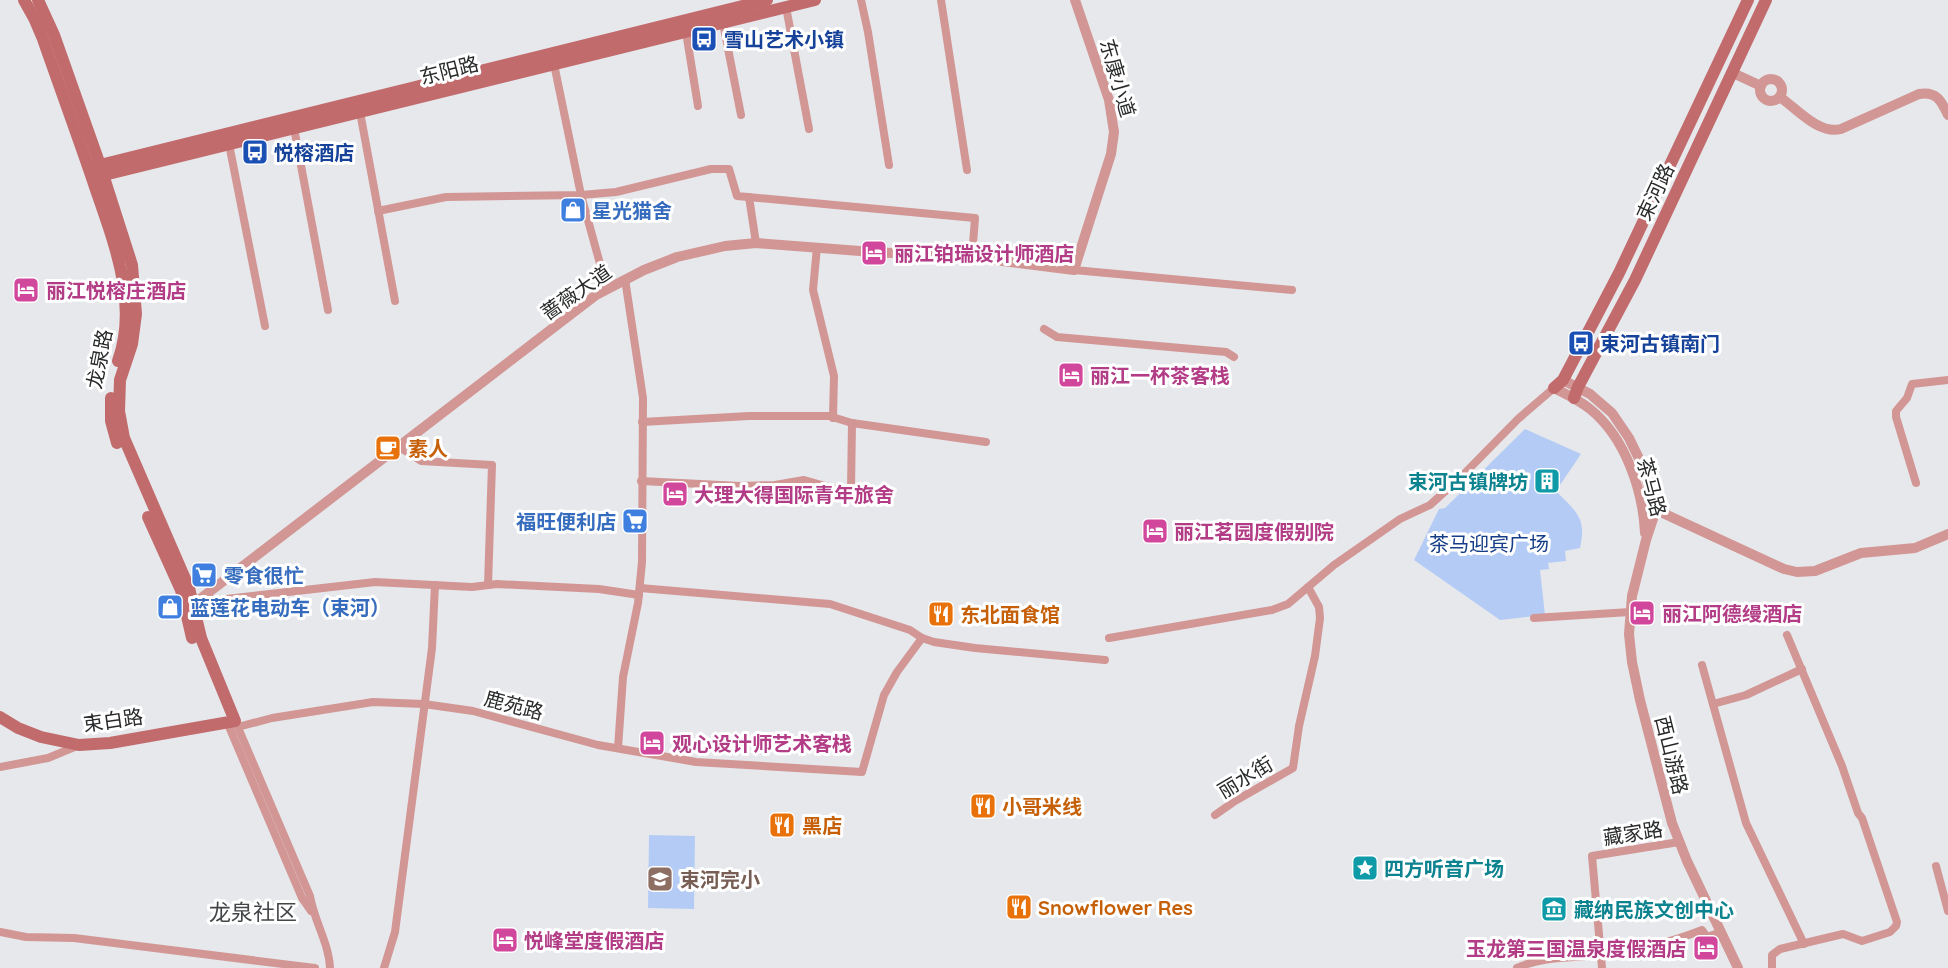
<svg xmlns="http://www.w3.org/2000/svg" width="1948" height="968" font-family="Quicksand,'Noto Sans SC',sans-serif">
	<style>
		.green { fill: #b4ccf5 }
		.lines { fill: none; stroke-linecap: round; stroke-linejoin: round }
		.minor { stroke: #d29695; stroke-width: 8 }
		.tertiary { stroke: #d29695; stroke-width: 10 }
		.secondary { stroke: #c26b6d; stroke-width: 12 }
		.labels { text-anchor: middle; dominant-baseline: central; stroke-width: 6; stroke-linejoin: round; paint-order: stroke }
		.transit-label { font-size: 20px; font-weight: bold; fill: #164399; stroke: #fff; text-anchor: start }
		.street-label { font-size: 20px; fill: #292a2b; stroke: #fff }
		.shop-label { font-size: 20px; font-weight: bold; fill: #366cbe; stroke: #fff; text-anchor: start }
		.hotel-label { font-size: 20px; font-weight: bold; fill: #b23c85; stroke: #fff; text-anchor: start }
		.food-label { font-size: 20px; font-weight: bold; fill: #c56008; stroke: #fff; text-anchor: start }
		.culture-label { font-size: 20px; font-weight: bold; fill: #0d838f; stroke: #fff; text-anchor: start }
		.park-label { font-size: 20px; fill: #163d87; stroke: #fff }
		.education-label { font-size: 20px; font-weight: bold; fill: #785e54; stroke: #fff; text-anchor: start }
		.quarter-label { font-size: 22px; fill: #434548; stroke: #fff }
	</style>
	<rect width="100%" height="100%" fill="#e6e8ec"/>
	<g class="green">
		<path d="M1525,429L1581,454L1556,491C1576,512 1587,517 1580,548L1565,551L1566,561L1548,563L1549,569L1540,570L1545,615L1500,620L1414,560L1439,509L1445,508Z"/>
		<path d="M649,835L695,836L694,909L648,908Z"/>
	</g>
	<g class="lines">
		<g class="minor">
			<path d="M861,0L868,32L889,165"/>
			<path d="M941,0L967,170"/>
			<path d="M786,7L809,129"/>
			<path d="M723,23L741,115"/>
			<path d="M686,32L698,106"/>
			<path d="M554,64L581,195L607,289"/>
			<path d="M360,112L395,301"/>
			<path d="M294,128L328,310"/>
			<path d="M229,144L265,326"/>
			<path d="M749,197L756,243"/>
			<path d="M378,211L446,197L581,195L616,192L711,169H729L737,196L975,218L972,257"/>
			<path d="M817,247L813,290L834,376L833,418"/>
			<path d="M1074,270L1292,290"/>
			<path d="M1044,329L1057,337L1226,352L1234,357"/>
			<path d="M642,422L749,416H829L852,423L986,442"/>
			<path d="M399,447L421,461L492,465L488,585"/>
			<path d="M641,481L740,486L775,485L804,480L836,489H851L852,423"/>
			<path d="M1916,483L1896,417V411L1907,398L1912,384L1948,380"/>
			<path d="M640,588L830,604L910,630L922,638L934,642L975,648L1105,660"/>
			<path d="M203,597L218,600L375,582L472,587L497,584L599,589L639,595"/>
			<path d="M1534,618L1630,612"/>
			<path d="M1109,638L1272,610L1288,604L1334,565L1400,519L1430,505L1461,477L1518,419L1554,388"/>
			<path d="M1702,665L1746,823L1804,944"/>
			<path d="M1713,704L1746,695L1802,669"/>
			<path d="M227,722L302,898L311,911"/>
			<path d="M236,723L310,896C314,921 329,943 330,968"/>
			<path d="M238,727L272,718L373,702L424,704L473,711L598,745L696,762L862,772L884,695L897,672L922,638"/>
			<path d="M618,748L623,677L638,603L642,562L643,398L625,279"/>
			<path d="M0,767L48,758L77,746"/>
			<path d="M1215,815L1235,801L1293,768L1299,726L1315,656L1320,618L1319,607L1308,587"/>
			<path d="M1936,866L1948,911"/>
			<path d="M0,932L26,937L74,938L315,968"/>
			<path d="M384,968L395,932L432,648L435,585"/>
			<path d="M1517,968C1543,956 1571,958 1599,955C1635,951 1669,943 1702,930L1707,937L1721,932"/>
			<path d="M1602,968L1592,856L1679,842"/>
			<path d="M1772,968V955L1780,949L1843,934L1862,941L1890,932L1896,926L1897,922L1862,818L1858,813L1842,766L1787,635"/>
		</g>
		<g class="tertiary">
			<path d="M1733,73L1761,86"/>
			<circle cx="1771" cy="90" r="11"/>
			<path d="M1780,97C1797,109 1819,135 1841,129L1919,94C1936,91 1941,100 1948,115"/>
			<path d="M1563,380L1590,394L1612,413L1629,438L1645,471L1654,516L1646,540L1632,596L1629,634L1632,662L1640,700L1672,823L1687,861L1738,968"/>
			<path d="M1554,388C1566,394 1579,400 1590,409C1625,437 1643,490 1645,533"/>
			<path d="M1654,509L1784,569L1797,572L1815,571L1861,553L1915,548L1948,534"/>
			<path d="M187,609L596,295L644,270L677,257L725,246L756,243L873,252L972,257L1074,270L1111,154L1114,132L1109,100L1075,0"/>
		</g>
		<g class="secondary">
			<path d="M24,0L34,18L43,39C59,85 76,131 92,178C111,236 140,300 118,361"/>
			<path d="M92,167L767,0"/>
			<path d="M96,177L815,0"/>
			<path d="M1554,388L1563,380L1619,273L1748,0"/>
			<path d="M111,398V421L117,443"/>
			<path d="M1574,398L1578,387L1635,280L1766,0"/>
			<path d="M148,517L181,590L192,638"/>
			<path d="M0,717L18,728L41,737L79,745L110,743L235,721L201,638L189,588L124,438L119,411L120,380L132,344L136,314L132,265L100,165L54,35L38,0"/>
		</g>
	</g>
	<defs>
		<symbol id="bus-square" viewBox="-11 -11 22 22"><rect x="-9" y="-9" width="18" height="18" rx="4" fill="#1a4fb4" stroke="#fff"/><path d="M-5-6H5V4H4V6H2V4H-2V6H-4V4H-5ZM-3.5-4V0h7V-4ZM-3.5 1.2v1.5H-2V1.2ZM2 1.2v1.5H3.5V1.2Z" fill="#fff"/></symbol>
		<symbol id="shop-square" viewBox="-11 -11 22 22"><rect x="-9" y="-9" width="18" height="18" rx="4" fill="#3f7fe0" stroke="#fff"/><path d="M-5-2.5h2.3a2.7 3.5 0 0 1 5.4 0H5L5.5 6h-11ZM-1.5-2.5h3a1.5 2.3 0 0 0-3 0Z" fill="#fff"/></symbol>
		<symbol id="hotel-square" viewBox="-11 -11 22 22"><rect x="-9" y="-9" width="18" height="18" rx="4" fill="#d1479c" stroke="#fff"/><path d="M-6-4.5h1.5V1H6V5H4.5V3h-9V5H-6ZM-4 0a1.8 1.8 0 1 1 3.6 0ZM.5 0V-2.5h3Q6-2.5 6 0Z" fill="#fff"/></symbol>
		<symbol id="cafe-square" viewBox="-11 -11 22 22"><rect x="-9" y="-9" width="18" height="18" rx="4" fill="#e8710a" stroke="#fff"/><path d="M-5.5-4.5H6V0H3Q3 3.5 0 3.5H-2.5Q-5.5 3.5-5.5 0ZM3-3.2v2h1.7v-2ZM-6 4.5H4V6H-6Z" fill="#fff"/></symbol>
		<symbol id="building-square" viewBox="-11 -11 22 22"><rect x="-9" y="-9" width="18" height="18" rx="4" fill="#0f9aa8" stroke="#fff"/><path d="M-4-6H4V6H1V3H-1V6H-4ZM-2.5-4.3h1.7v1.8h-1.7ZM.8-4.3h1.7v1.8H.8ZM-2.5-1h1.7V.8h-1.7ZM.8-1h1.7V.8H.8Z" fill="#fff"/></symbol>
		<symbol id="supermarket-square" viewBox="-11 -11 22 22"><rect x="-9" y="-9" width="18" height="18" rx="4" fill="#3f7fe0" stroke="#fff"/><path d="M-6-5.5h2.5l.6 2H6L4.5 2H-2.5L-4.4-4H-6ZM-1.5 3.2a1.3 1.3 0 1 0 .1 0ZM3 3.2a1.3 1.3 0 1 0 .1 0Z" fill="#fff"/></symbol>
		<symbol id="restaurant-square" viewBox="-11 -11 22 22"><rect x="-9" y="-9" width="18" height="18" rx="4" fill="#e8710a" stroke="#fff"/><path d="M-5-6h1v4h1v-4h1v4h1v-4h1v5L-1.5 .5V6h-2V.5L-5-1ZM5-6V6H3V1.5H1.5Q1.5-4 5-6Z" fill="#fff"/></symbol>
		<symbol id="sight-square" viewBox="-11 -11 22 22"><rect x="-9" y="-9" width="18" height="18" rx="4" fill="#0f9aa8" stroke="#fff"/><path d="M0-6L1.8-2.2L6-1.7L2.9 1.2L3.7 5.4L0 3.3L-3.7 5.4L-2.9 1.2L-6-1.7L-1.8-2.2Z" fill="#fff"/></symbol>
		<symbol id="school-square" viewBox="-11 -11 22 22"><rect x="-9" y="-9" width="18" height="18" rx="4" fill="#8d6e63" stroke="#fff"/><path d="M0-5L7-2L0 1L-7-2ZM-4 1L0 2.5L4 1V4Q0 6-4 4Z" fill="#fff"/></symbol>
		<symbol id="museum-square" viewBox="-11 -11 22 22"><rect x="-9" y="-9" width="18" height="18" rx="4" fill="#0f9aa8" stroke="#fff"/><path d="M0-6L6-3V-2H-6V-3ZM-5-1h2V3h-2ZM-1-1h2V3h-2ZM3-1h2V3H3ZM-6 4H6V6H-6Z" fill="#fff"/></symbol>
	</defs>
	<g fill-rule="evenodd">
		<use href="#bus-square" x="689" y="24" width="30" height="30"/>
		<use href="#bus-square" x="240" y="137" width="30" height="30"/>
		<use href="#shop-square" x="558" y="195" width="30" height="30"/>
		<use href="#hotel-square" x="859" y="238" width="30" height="30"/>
		<use href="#hotel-square" x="11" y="275" width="30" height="30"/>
		<use href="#bus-square" x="1566" y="328" width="30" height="30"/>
		<use href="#hotel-square" x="1056" y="360" width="30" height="30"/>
		<use href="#cafe-square" x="373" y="433" width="30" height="30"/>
		<use href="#building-square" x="1532" y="466" width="30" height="30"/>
		<use href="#hotel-square" x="660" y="479" width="30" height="30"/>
		<use href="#supermarket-square" x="620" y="506" width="30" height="30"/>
		<use href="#hotel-square" x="1140" y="516" width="30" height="30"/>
		<use href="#supermarket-square" x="189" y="560" width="30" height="30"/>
		<use href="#shop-square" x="155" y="592" width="30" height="30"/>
		<use href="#hotel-square" x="1627" y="598" width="30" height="30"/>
		<use href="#restaurant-square" x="926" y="599" width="30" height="30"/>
		<use href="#hotel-square" x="637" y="728" width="30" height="30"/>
		<use href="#restaurant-square" x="968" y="791" width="30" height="30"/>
		<use href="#restaurant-square" x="767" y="810" width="30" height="30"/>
		<use href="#sight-square" x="1350" y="853" width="30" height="30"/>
		<use href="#school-square" x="645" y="864" width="30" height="30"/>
		<use href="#restaurant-square" x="1004" y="892" width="30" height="30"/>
		<use href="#museum-square" x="1539" y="894" width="30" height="30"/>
		<use href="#hotel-square" x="490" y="925" width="30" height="30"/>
		<use href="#hotel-square" x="1691" y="933" width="30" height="30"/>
	</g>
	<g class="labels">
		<g class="transit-label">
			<text x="724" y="39">雪山艺术小镇</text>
			<text x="274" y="152">悦榕酒店</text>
			<text x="1600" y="343">束河古镇南门</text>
		</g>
		<g class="street-label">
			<text transform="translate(449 70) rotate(-14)">东阳路</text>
			<text transform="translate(1118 78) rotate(74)">东康小道</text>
			<text transform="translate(1655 192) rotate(-65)">束河路</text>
			<text transform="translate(576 292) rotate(-35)">蔷薇大道</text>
			<text transform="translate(99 359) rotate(-79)">龙泉路</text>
			<text transform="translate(1652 487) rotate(75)">茶马路</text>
			<text transform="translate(514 705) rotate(15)">鹿苑路</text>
			<text transform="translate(113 720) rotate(-8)">束白路</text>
			<text transform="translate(1672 755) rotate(76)">西山游路</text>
			<text transform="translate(1245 777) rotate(-31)">丽水街</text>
			<text transform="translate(1633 833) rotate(-9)">藏家路</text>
		</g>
		<g class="shop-label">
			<text x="592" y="210">星光猫舍</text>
			<text x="616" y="521" text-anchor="end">福旺便利店</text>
			<text x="224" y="575">零食很忙</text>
			<text x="190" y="607">蓝莲花电动车（束河）</text>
		</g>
		<g class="hotel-label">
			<text x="894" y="253">丽江铂瑞设计师酒店</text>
			<text x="46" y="290">丽江悦榕庄酒店</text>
			<text x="1090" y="375">丽江一杯茶客栈</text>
			<text x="694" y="494">大理大得国际青年旅舍</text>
			<text x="1174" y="531">丽江茗园度假别院</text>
			<text x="1662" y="613">丽江阿德缦酒店</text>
			<text x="672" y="743">观心设计师艺术客栈</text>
			<text x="524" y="940">悦峰堂度假酒店</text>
			<text x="1686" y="948" text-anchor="end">玉龙第三国温泉度假酒店</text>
		</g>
		<g class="food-label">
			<text x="408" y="448">素人</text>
			<text x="960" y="614">东北面食馆</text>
			<text x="1002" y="806">小哥米线</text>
			<text x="802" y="825">黑店</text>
			<text x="1038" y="907">Snowflower Res</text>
		</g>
		<g class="culture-label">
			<text x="1528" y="481" text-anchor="end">束河古镇牌坊</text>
			<text x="1384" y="868">四方听音广场</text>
			<text x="1574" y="909">藏纳民族文创中心</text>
		</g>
		<g class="park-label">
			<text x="1489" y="543">茶马迎宾广场</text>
		</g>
		<g class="education-label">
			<text x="680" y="879">束河完小</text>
		</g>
		<g class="quarter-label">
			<text x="253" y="912">龙泉社区</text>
		</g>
	</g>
</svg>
